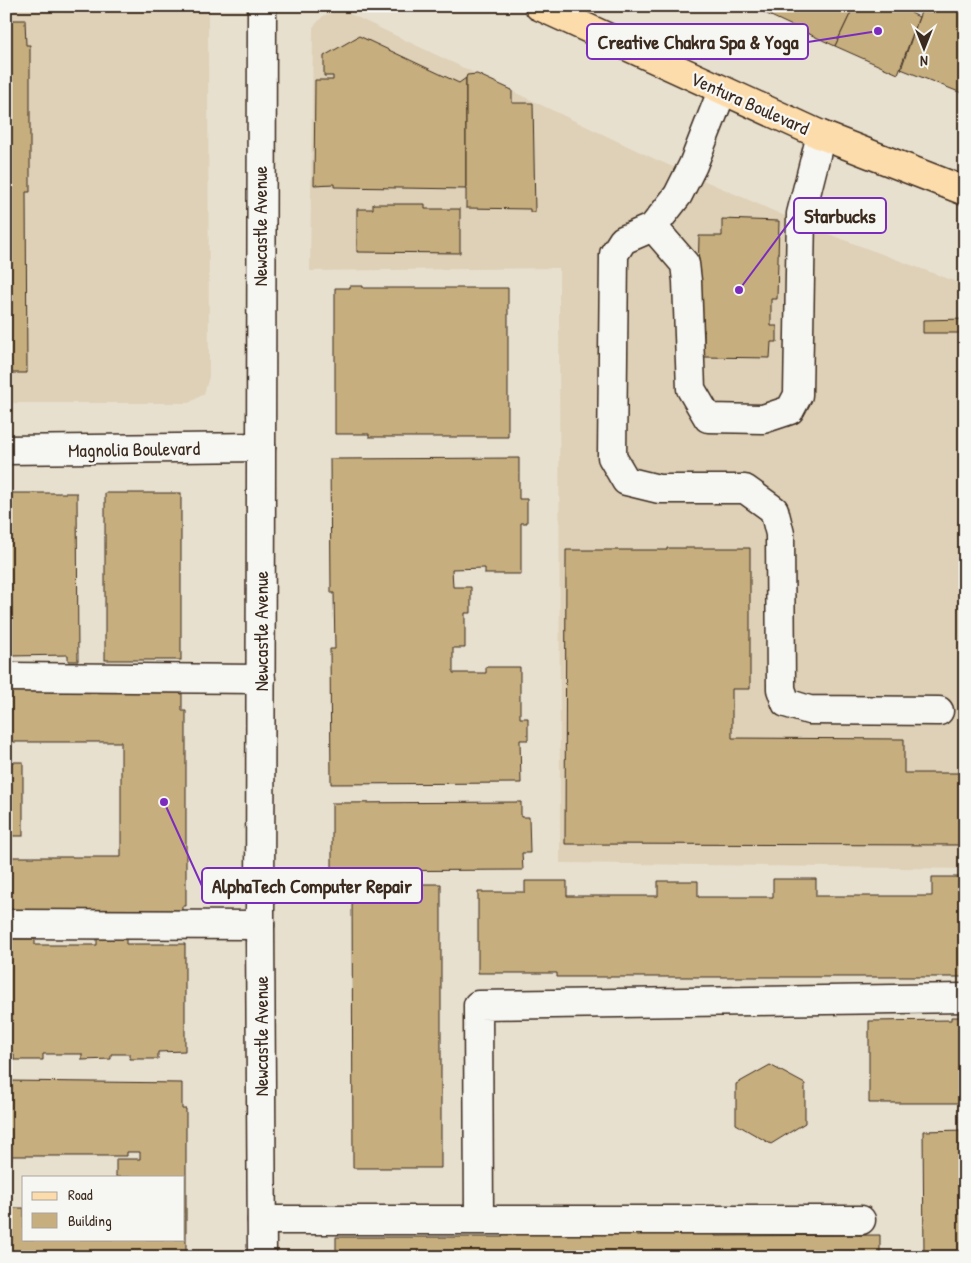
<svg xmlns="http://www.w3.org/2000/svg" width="971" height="1263" font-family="'Patrick Hand',sans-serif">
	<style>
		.built { fill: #ded1b7 }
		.building { fill: #c6ae7e; stroke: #3b2a1e }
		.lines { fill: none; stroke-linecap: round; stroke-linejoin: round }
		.minor-casing { stroke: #3b2a1e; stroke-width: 31 }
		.major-casing { stroke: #3b2a1e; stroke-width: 31 }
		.minor { stroke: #f6f6f2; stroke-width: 28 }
		.major { stroke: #fddcac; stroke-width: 28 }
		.labels { text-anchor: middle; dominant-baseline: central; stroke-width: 4.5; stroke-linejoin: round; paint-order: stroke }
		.street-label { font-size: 19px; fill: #3b2a1e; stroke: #f6f6f2 }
		.leader { fill: none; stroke: #7b2cbf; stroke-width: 2 }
		.callout-dot { fill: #7b2cbf; stroke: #f6f6f2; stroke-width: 2 }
		.callout { fill: #f6f6f2; stroke: #7b2cbf; stroke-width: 2 }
		.callout-label { font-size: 20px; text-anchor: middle; font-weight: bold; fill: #3b2a1e }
	</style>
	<rect width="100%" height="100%" fill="#e8e0cf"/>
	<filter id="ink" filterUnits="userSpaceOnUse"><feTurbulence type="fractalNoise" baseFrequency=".02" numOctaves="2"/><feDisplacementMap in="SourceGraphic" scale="10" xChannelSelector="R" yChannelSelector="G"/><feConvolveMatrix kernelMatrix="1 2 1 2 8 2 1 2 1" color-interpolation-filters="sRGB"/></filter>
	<g filter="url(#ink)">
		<g class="built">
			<path d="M6,6H208L209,377L204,394L189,403H6Z"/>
			<path d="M344,11L655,159L815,229L965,285V869L560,863L559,268L310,271L313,27L324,15Z"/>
		</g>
		<g class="building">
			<path d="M751,6H776L771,16Z"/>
			<path d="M776,6H854L835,46L771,16Z"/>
			<path d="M854,6H915L911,13L919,17L898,74L835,46Z"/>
			<path d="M923,6H965L964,94L901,69Z"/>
			<path d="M6,20H25L26,45H30V192H26L27,373H6Z"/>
			<path d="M359,36L459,83L466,78V189L334,187V184L314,185L315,80H333V76H324V56Z"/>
			<path d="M477,74L512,90V103H533L535,212H530V209L466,208V78L467,75Z"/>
			<path d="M373,204H425V209H460V253L357,252V209H373Z"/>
			<path d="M722,219L779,221L777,299H771V326H777V342H771L770,358L704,357V329L700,328L701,281H698L699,236H722Z"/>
			<path d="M350,286H363V288H508V437H369V434H335V288H350Z"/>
			<path d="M965,319V333H923V320Z"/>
			<path d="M519,458V499H527V523H521V574H485V568L452,569L453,587H471V613H465V648H453V673H486V667H520V718H528V740H520L521,783L331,784L330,649H335L334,593H331L330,459Z"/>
			<path d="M6,493H77L78,661H68V655L11,656V661H6Z"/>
			<rect x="105" y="493" width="76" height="167"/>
			<path d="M667,548H750V689H732V738L904,739V773H965V845L565,844L566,550H667Z"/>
			<path d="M6,683H182V711H186V906H182V916H6V857H121V742H6Z"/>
			<rect x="6" y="762" width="17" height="74"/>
			<path d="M521,802V817H529L530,853H522L523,870L332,871V803Z"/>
			<path d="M932,877H965V977H557V973H478V892H525V881H567V896H658V881H698V897H773V879H816V896H932Z"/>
			<path d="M352,884H441V1168H353Z"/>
			<path d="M97,938H126V944H185V1051L158,1052V1059H130V1054H111V1059L82,1060V1054H43V1060H14V1054H6V939H35V945H97Z"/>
			<path d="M951,1017H965V1093H960V1103H869V1021L951,1020Z"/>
			<path d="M770,1065L805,1084V1123L771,1144L736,1124V1084Z"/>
			<path d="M6,1081L182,1083V1109H186V1253H183V1257H6V1208H24V1239H184V1177H116V1159H140V1152H127V1156H6Z"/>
			<path d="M965,1130V1257H924L923,1131Z"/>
			<path d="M715,1230V1236L880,1235V1257H336V1237H502V1232Z"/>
		</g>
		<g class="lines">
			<defs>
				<g id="minor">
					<path d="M262,6L260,925L262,1257"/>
					<path d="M722,91L693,165L678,195L653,227L623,240L614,254L612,457L626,481L659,489H745L774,510L780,534L781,689L786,703L809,710L939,711"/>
					<path d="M653,227L685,264L687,281L691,389L708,418L763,419L790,410L798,395L801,214L821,135"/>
					<path d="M6,450L261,447"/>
					<path d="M6,677L261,679"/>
					<path d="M6,924L260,925"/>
					<path d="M479,1219L478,1005L965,998"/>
					<path d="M262,1220H861"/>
				</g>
				<path id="major" d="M539,6L821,135L965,191"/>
			</defs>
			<use href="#minor" class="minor-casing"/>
			<use href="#major" class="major-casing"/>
			<use href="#minor" class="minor"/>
			<use href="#major" class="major"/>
		</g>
	</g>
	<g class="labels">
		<g class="street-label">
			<text transform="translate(750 103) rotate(24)">Ventura Boulevard</text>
			<text transform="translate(260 226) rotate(-90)">Newcastle Avenue</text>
			<text transform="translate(134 449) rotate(-1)">Magnolia Boulevard</text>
			<text transform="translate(261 631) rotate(-90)">Newcastle Avenue</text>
			<text transform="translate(261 1036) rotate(-90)">Newcastle Avenue</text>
		</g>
	</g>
	<path class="leader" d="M878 31L808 42M739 290L794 216M164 802L202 886"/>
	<g class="callout-dot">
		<circle cx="878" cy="31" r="5"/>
		<circle cx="739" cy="290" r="5"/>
		<circle cx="164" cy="802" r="5"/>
	</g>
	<g class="callout">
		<rect x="587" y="24" width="221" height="35" rx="5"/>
		<rect x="794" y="198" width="92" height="35" rx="5"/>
		<rect x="202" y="868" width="220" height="35" rx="5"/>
	</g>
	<g class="callout-label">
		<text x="698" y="49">Creative Chakra Spa &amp; Yoga</text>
		<text x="840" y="223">Starbucks</text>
		<text x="312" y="893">AlphaTech Computer Repair</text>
	</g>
	<rect width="971" height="1263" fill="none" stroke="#f6f6f2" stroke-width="25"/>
	<rect x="12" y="12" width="946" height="1238" fill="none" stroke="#3b2a1e" stroke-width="2" filter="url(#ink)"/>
	<rect x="22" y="1176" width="162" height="65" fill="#f6f6f2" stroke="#aba49d"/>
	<rect x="32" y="1192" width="25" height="8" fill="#fddcac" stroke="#aba49d"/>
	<text x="68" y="1200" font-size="15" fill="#3b2a1e">Road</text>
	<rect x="32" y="1213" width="25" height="15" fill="#c6ae7e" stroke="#aba49d"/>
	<text x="68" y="1226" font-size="15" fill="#3b2a1e">Building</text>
	<g transform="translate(924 48) rotate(180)" stroke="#f6f6f2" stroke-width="4" paint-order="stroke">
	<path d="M0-4L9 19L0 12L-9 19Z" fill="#3b2a1e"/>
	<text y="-8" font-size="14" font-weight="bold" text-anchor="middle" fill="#3b2a1e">N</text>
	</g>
</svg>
